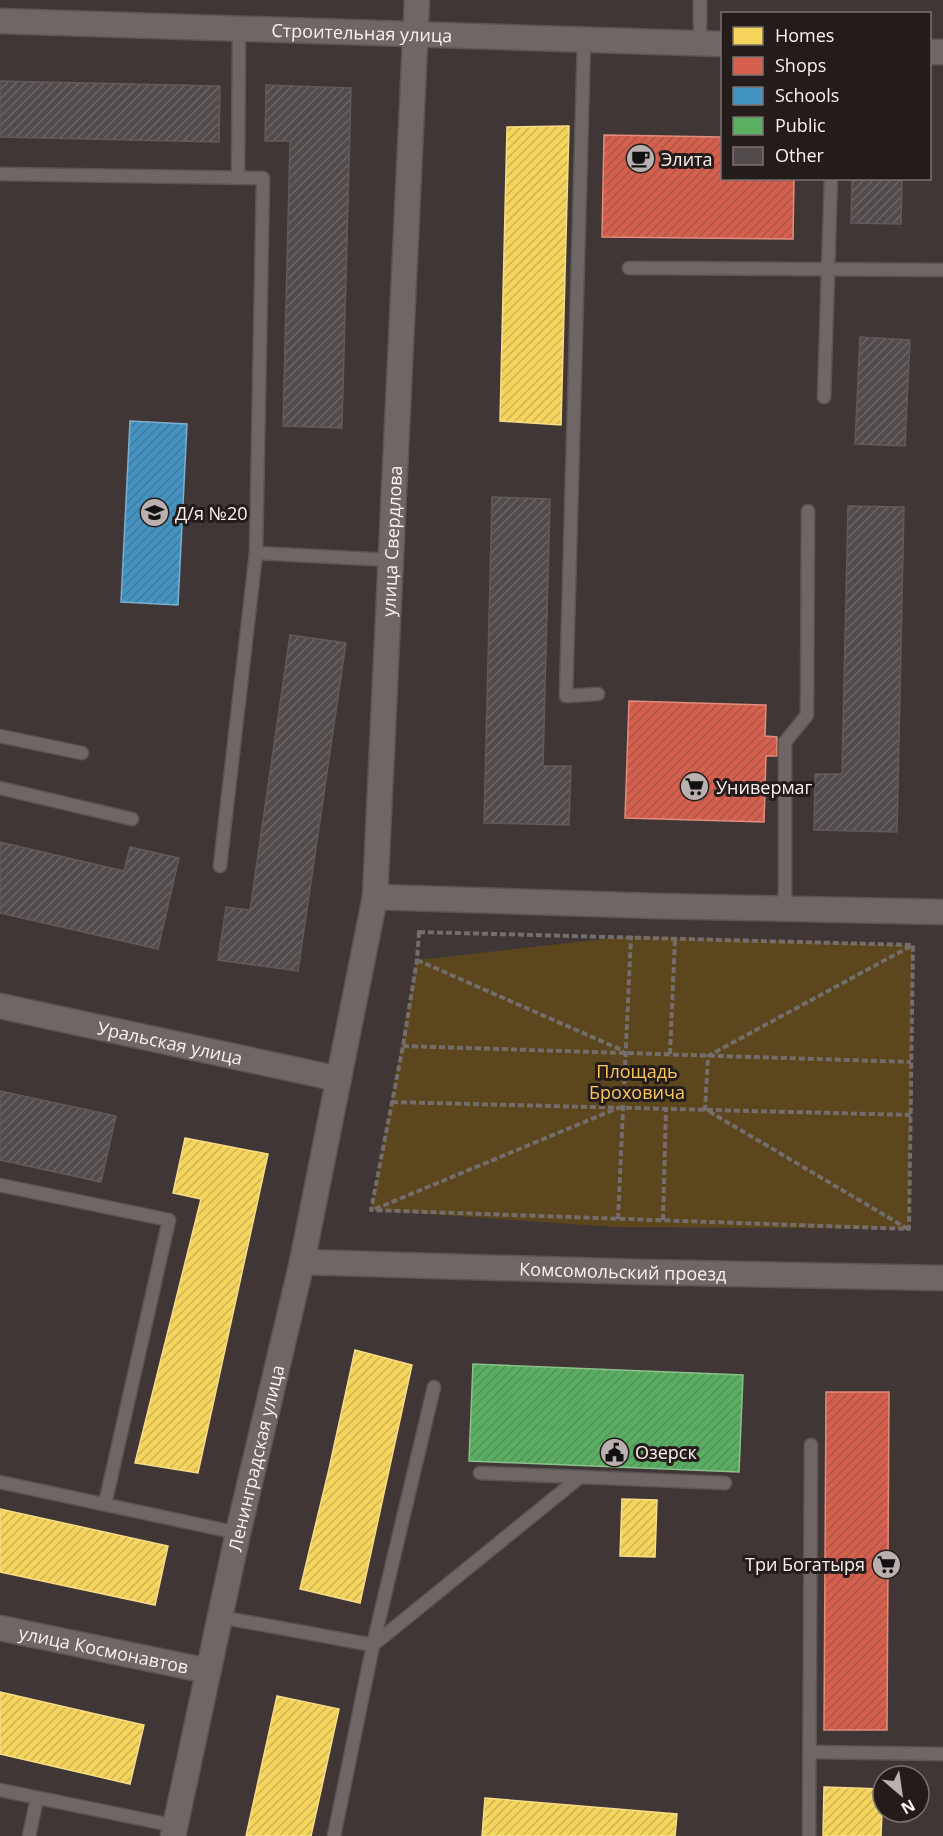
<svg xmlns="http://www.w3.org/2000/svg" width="943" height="1836" font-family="'Open Sans',sans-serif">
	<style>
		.green { fill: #5c461d }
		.homes { fill: url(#homes-hatch); stroke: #f8dd88; stroke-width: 1.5 }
		.shops { fill: url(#shops-hatch); stroke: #e28c7e; stroke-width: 1.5 }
		.schools { fill: url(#schools-hatch); stroke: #7bafd0; stroke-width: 1.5 }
		.public { fill: url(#public-hatch); stroke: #8bc28c; stroke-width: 1.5 }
		.building { fill: url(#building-hatch); stroke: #61595a; stroke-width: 1.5 }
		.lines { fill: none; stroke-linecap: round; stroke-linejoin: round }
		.lane-casing { stroke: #5d5554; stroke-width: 15 }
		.street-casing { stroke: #5d5554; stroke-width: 27 }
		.path { stroke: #746d6c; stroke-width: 4; stroke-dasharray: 6 3; stroke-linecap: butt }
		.lane { stroke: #6f6766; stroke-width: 12 }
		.street { stroke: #6f6766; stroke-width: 24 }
		.labels { text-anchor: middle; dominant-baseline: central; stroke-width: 6; stroke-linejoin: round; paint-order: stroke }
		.street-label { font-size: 18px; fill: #fdf1f0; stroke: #241c1b }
		.poi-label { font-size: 18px; fill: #fdf1f0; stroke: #241c1b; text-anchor: start }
		.park-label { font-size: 18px; fill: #fbc85c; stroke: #241c1b }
	</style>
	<defs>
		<pattern id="homes-hatch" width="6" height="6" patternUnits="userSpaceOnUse" patternTransform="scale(1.5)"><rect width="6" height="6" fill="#f6d55c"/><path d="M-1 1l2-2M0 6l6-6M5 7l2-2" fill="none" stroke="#ccb257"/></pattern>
		<pattern id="shops-hatch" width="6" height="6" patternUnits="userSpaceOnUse" patternTransform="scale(1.5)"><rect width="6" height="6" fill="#d6604d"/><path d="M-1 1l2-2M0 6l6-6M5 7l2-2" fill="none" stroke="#a6584b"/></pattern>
		<pattern id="schools-hatch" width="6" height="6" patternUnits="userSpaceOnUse" patternTransform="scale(1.5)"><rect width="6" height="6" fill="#4393c3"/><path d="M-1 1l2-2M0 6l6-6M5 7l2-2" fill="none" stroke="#467998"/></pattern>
		<pattern id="public-hatch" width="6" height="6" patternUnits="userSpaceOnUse" patternTransform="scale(1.5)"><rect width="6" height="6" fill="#5aae61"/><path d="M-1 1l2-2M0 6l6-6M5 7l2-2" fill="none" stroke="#568f5a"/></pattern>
		<pattern id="building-hatch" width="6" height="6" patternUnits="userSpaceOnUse" patternTransform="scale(1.5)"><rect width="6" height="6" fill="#524b4c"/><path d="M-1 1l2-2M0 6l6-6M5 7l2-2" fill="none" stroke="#6c6566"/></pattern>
	</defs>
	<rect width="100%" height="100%" fill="#3f3635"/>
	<path class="green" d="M631,936L913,945L909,1229L615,1227L371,1210L417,960Z"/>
	<g class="homes">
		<path d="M569,126L561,425L500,421L507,127Z"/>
		<path d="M185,1138L268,1154L198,1473L135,1463L201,1199L173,1193Z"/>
		<path d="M355,1350L412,1365L360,1603L300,1589L329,1469Z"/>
		<path d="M622,1499L657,1500L655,1557L620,1556Z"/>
		<path d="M0,1509L168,1546L155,1605L0,1572Z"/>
		<path d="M0,1692L144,1725L130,1784L0,1754Z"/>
		<path d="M277,1696L339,1709L311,1836H246Z"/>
		<path d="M824,1787L883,1789L881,1836H823Z"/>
		<path d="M485,1798L677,1814L675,1836H482Z"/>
	</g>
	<g class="shops">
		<path d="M604,135L722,137V178H794L793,239L602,237Z"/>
		<path d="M629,701L766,705L765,736L777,737V756H766L764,822L625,818Z"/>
		<path d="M826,1392H889L887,1730H824Z"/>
	</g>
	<path class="schools" d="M130,421L187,424L178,605L121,602Z"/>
	<path class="public" d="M473,1364L743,1375L739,1472L469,1461Z"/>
	<g class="building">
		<path d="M0,81L220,86L219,142L0,137Z"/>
		<path d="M266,85L351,88L342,428L283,426L290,141H265Z"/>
		<path d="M852,178H902L901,224L851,223Z"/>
		<path d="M860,337L910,340L905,446L855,444Z"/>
		<path d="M492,497L550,499L543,766H571L569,825L484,823Z"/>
		<path d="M848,506L904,507L897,832L814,830L815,774H842Z"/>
		<path d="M290,635L346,643L298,971L218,960L226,907L250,910Z"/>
		<path d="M0,842L124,871L130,847L179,858L158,949L0,913Z"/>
		<path d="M0,1091L116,1116L101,1182L0,1160Z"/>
	</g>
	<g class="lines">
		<defs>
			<g id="lane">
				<path d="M700,0V44"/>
				<path d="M584,41L566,696L598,694"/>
				<path d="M0,174L263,178L256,553L220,866"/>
				<path d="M238,178L239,29"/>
				<path d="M629,268L943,270"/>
				<path d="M824,397L831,178"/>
				<path d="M256,553L391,560"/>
				<path d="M0,736L82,753"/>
				<path d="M0,788L132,819"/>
				<path d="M785,909V742L807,715L808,511"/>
				<path d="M0,1185L169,1220L105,1504"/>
				<path d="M480,1473L580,1477"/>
				<path d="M0,1482L238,1533"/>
				<path d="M220,1617L373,1645L580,1477L725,1483"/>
				<path d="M810,1752L943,1754"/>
				<path d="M0,1790L176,1826"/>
				<path d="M29,1836L37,1798"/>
				<path d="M334,1836L373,1645L434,1387"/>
				<path d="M809,1836L811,1445"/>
			</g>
			<g id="street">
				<path id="s1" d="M0,21L722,44"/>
				<path d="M930,52H943"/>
				<path d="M375,897L657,906L943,912"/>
				<path id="s2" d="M0,1006L339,1079"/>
				<path id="s3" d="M302,1262L641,1272L943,1278"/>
				<path id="s4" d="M0,1628L208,1671"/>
				<path id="s5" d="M173,1836L238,1533L302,1262L375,897L417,0"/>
			</g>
		</defs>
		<use href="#lane" class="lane-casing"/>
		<use href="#street" class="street-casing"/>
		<g class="path">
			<path d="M419,932L913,945L909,1229L371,1210L403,1046L417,960Z"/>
			<path d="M417,960L624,1051"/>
			<path d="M403,1046L911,1062"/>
			<path d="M670,1054L675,938"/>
			<path d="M392,1102L911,1115"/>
			<path d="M375,1209L618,1108"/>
			<path d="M618,1219L631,936"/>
			<path d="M663,1220L666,1108"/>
			<path d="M908,1229L705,1109L708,1056L911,946"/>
		</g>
		<use href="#lane" class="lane"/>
		<use href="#street" class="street"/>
	</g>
	<defs>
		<symbol id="cafe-disc" viewBox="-11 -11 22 22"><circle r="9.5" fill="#bab0af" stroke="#241c1b"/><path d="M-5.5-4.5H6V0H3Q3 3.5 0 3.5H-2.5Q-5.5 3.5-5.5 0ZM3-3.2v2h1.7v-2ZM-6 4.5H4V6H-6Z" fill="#111"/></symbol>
		<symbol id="school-disc" viewBox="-11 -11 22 22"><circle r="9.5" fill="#bab0af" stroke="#241c1b"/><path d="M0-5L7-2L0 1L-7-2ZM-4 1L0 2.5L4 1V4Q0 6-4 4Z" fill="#111"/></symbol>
		<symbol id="supermarket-disc" viewBox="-11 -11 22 22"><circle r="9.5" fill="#bab0af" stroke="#241c1b"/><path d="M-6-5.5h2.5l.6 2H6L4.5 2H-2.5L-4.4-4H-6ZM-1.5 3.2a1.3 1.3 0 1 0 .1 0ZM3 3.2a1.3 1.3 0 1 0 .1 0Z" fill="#111"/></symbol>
		<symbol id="civic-disc" viewBox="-11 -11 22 22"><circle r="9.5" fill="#bab0af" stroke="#241c1b"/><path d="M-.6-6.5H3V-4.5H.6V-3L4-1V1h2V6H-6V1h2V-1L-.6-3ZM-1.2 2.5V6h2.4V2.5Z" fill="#111"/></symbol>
	</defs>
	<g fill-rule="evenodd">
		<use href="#cafe-disc" x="624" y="142" width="33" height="33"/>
		<use href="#school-disc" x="138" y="496" width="33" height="33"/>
		<use href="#supermarket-disc" x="678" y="770" width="33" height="33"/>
		<use href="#civic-disc" x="598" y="1436" width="33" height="33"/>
		<use href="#supermarket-disc" x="870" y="1548" width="33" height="33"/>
	</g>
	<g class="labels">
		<g class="street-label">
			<text stroke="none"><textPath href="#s1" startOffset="362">Строительная улица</textPath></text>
			<text stroke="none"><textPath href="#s5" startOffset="1317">улица Свердлова</textPath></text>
			<text stroke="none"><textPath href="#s2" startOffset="174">Уральская улица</textPath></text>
			<text stroke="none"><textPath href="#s3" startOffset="321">Комсомольский проезд</textPath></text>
			<text stroke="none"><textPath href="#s5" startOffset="387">Ленинградская улица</textPath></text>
			<text stroke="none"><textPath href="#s4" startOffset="106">улица Космонавтов</textPath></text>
		</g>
		<g class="poi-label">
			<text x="661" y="159">Элита</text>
			<text x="175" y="513">Д/я №20</text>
			<text x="716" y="787">Универмаг</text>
			<text x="635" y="1452">Озерск</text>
			<text x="865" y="1564" text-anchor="end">Три Богатыря</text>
		</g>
		<g class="park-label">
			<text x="637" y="1071">Площадь<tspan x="637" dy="21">Броховича</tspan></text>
		</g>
	</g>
	<rect x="721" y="12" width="210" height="168" fill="#241c1b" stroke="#7b7170" stroke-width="1.5"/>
	<rect x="733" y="27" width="30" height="18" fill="#f6d55c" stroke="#7b7170" stroke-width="1.5"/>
	<text x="775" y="42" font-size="18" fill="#fdf1f0">Homes</text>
	<rect x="733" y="57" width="30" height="18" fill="#d6604d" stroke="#7b7170" stroke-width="1.5"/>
	<text x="775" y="72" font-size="18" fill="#fdf1f0">Shops</text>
	<rect x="733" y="87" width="30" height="18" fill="#4393c3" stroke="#7b7170" stroke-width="1.5"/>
	<text x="775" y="102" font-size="18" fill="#fdf1f0">Schools</text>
	<rect x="733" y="117" width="30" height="18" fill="#5aae61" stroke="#7b7170" stroke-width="1.5"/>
	<text x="775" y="132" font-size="18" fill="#fdf1f0">Public</text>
	<rect x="733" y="147" width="30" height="18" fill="#524b4c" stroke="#7b7170" stroke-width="1.5"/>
	<text x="775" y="162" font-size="18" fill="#fdf1f0">Other</text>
	<g transform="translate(901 1794) rotate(151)"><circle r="28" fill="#241c1b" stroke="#7b7170" stroke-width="1.5"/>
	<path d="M0-4.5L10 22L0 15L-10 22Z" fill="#bab0af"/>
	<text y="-9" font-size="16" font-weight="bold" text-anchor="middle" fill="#fdf1f0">N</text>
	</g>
</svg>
